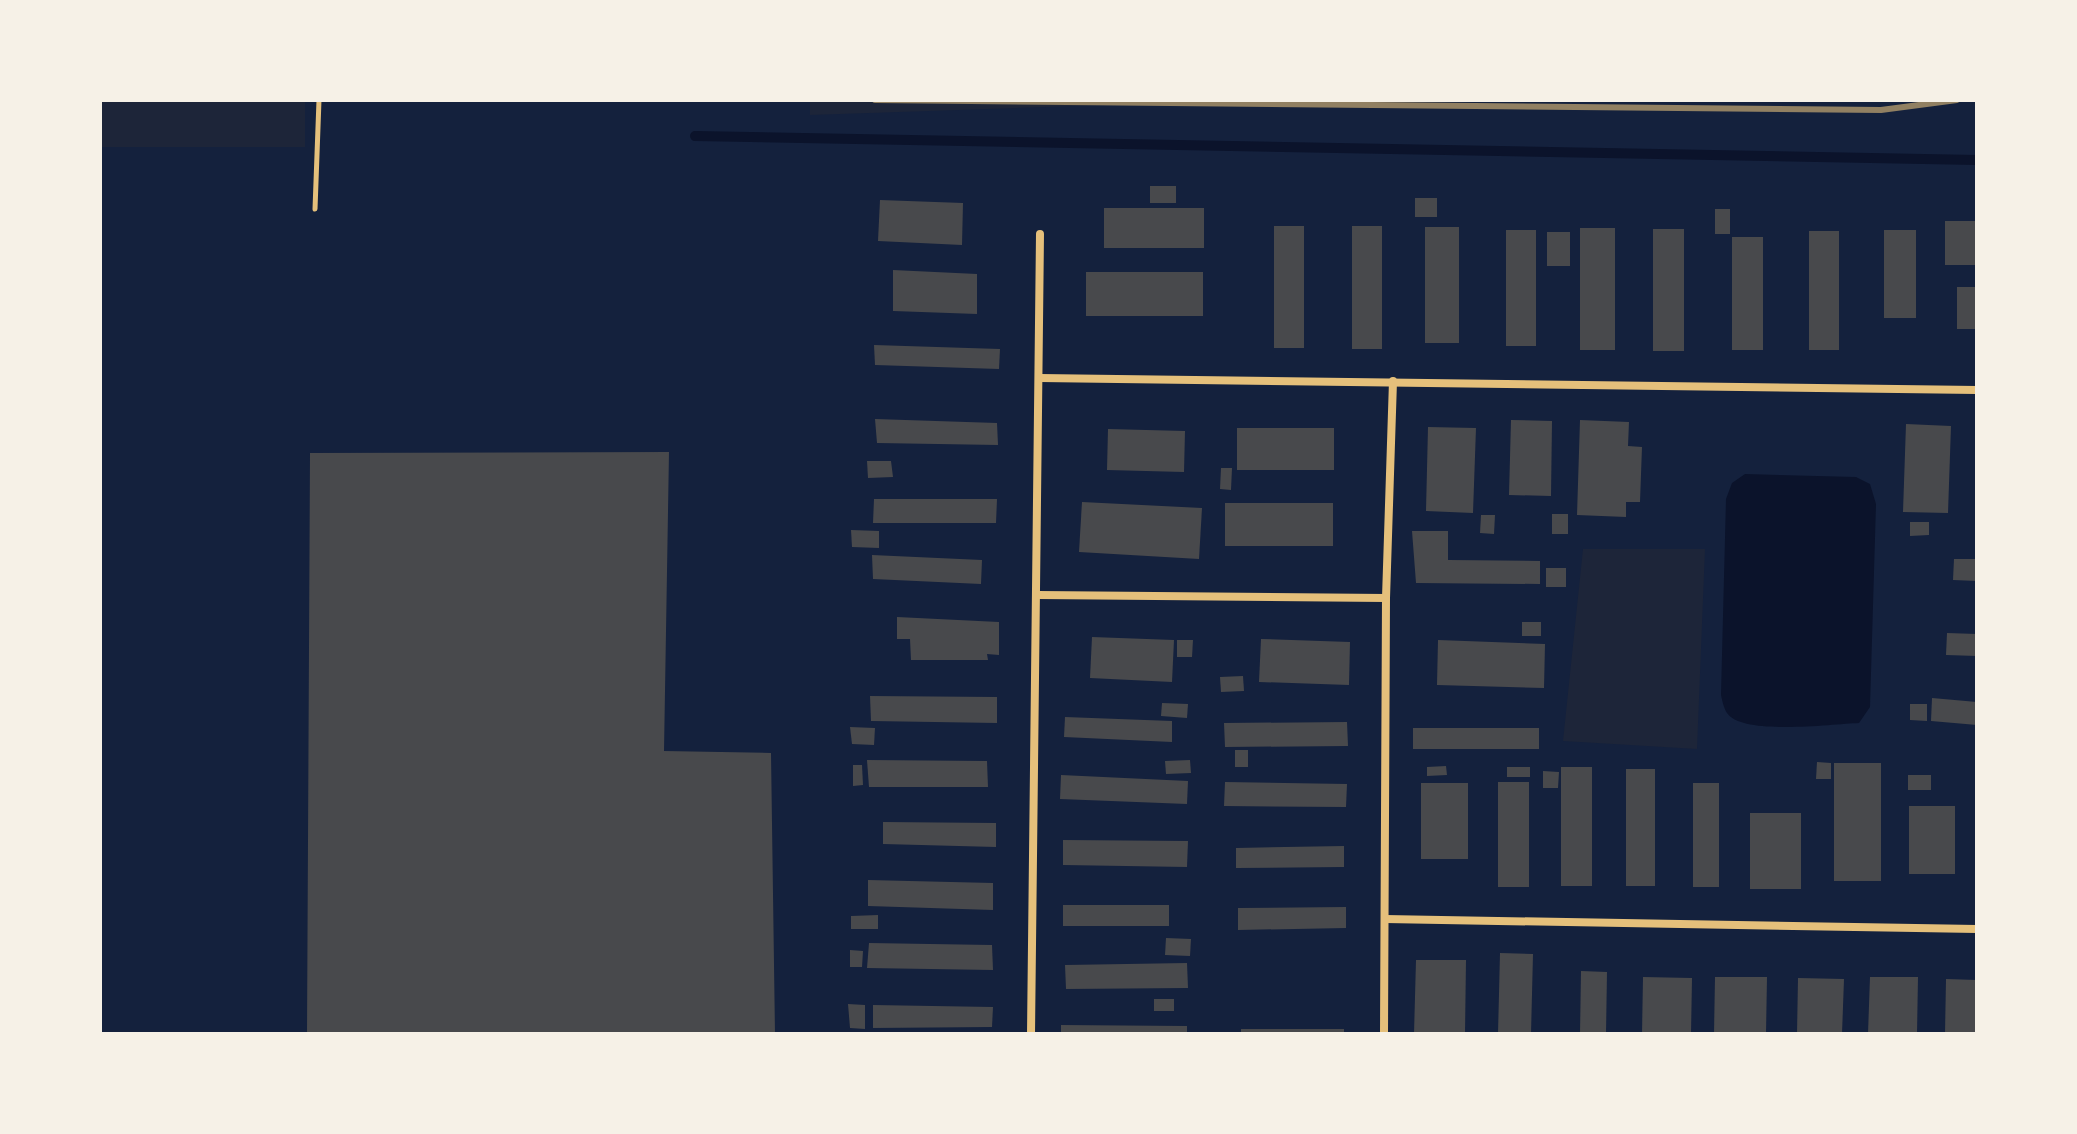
<svg xmlns="http://www.w3.org/2000/svg" width="2077" height="1134" font-family="'Noto Sans',sans-serif">
	<style>
		.green { fill: #1d2539 }
		.water { fill: #0b132b }
		.lines { fill: none; stroke-linecap: round; stroke-linejoin: round }
		.stream { stroke: #0b132b; stroke-width: 10 }
		.building { fill: #48494c }
		.path { stroke: #e5c07b; stroke-width: 5 }
		.minor { stroke: #e5c07b; stroke-width: 8 }
		.rail { stroke: #918062; stroke-width: 6 }
	</style>
	<rect width="100%" height="100%" fill="#14213d"/>
	<g class="green">
		<rect x="100" y="100" width="205" height="47"/>
		<path d="M810,100H1252L810,115Z"/>
		<path d="M1583,549H1705L1697,749L1563,741Z"/>
	</g>
	<path class="water" d="M1745,474L1856,477L1870,484L1876,504L1870,707L1859,723C1832,724 1742,736 1727,713C1724,709 1722,700 1721,695L1726,499L1732,483Z"/>
	<g class="lines">
		<path class="stream" d="M695,136L1977,160"/>
	</g>
	<g class="building">
		<rect x="1150" y="186" width="26" height="17"/>
		<rect x="1415" y="198" width="22" height="19"/>
		<path d="M880,200L963,203L962,245L878,241Z"/>
		<rect x="1104" y="208" width="100" height="40"/>
		<rect x="1715" y="209" width="15" height="25"/>
		<rect x="1945" y="221" width="32" height="44"/>
		<rect x="1274" y="226" width="30" height="122"/>
		<rect x="1352" y="226" width="30" height="123"/>
		<rect x="1425" y="227" width="34" height="116"/>
		<rect x="1580" y="228" width="35" height="122"/>
		<rect x="1653" y="229" width="31" height="122"/>
		<rect x="1506" y="230" width="30" height="116"/>
		<rect x="1884" y="230" width="32" height="88"/>
		<rect x="1809" y="231" width="30" height="119"/>
		<rect x="1547" y="232" width="23" height="34"/>
		<rect x="1732" y="237" width="31" height="113"/>
		<path d="M893,270L977,274V314L893,311Z"/>
		<rect x="1086" y="272" width="117" height="44"/>
		<rect x="1957" y="287" width="20" height="42"/>
		<path d="M874,345L1000,349L999,369L875,365Z"/>
		<path d="M875,419L997,423L998,445L877,443Z"/>
		<path d="M1511,420L1552,421L1551,496L1509,495Z"/>
		<path d="M1580,420L1629,422L1628,446L1642,447L1640,502H1626V517L1577,515Z"/>
		<path d="M1906,424L1951,426L1948,513L1903,512Z"/>
		<path d="M1428,427L1476,428L1473,513L1426,511Z"/>
		<rect x="1237" y="428" width="97" height="42"/>
		<path d="M1108,429L1185,431L1184,472L1107,470Z"/>
		<path d="M669,452L664,751L771,753L775,1034H307L310,453Z"/>
		<path d="M867,461H891L893,477L868,478Z"/>
		<path d="M1221,468H1232L1231,490L1220,489Z"/>
		<path d="M874,499H997L996,523H873Z"/>
		<path d="M1082,502L1202,508L1199,559L1079,552Z"/>
		<rect x="1225" y="503" width="108" height="43"/>
		<rect x="1552" y="514" width="16" height="20"/>
		<path d="M1481,515H1495L1494,534L1480,533Z"/>
		<path d="M1910,522H1929V535L1910,536Z"/>
		<path d="M851,530L879,531V548L852,547Z"/>
		<path d="M1412,531H1448V560L1540,561V584L1416,583Z"/>
		<path d="M872,555L982,560L981,584L873,579Z"/>
		<path d="M1954,559H1977V581L1953,580Z"/>
		<rect x="1546" y="568" width="20" height="19"/>
		<path d="M897,617L999,622V655L987,654L988,660H911L910,639H897Z"/>
		<rect x="1522" y="622" width="19" height="14"/>
		<path d="M1947,633L1977,634V656L1946,655Z"/>
		<path d="M1092,637L1174,640L1172,682L1090,678Z"/>
		<path d="M1261,639L1350,642L1349,685L1259,682Z"/>
		<path d="M1177,640H1193L1192,657H1177Z"/>
		<path d="M1438,640L1545,644L1544,688L1437,685Z"/>
		<path d="M1243,676L1244,691L1221,692L1220,677Z"/>
		<path d="M870,696L997,697V723L871,721Z"/>
		<path d="M1932,698L1977,702V725L1931,721Z"/>
		<path d="M1162,703L1188,704L1187,718L1161,716Z"/>
		<path d="M1910,704H1927V721L1910,720Z"/>
		<path d="M1065,717L1172,721V742L1064,737Z"/>
		<path d="M1347,722L1348,746L1225,747L1224,723Z"/>
		<path d="M850,727L875,728L874,745L852,744Z"/>
		<rect x="1413" y="728" width="126" height="21"/>
		<rect x="1235" y="750" width="13" height="17"/>
		<path d="M867,760L987,761L988,787H869Z"/>
		<path d="M1190,760L1191,773L1166,774L1165,761Z"/>
		<path d="M1817,762L1831,763V779H1816Z"/>
		<rect x="1834" y="763" width="47" height="118"/>
		<path d="M853,765H862L863,785L853,786Z"/>
		<path d="M1446,766L1447,775L1427,776V767Z"/>
		<rect x="1507" y="767" width="23" height="10"/>
		<rect x="1561" y="767" width="31" height="119"/>
		<rect x="1626" y="769" width="29" height="117"/>
		<path d="M1543,771L1559,772L1558,788H1543Z"/>
		<path d="M1061,775L1188,781L1187,804L1060,799Z"/>
		<rect x="1908" y="775" width="23" height="15"/>
		<path d="M1225,782L1347,784L1346,807L1224,806Z"/>
		<rect x="1498" y="782" width="31" height="105"/>
		<rect x="1421" y="783" width="47" height="76"/>
		<rect x="1693" y="783" width="26" height="104"/>
		<rect x="1909" y="806" width="46" height="68"/>
		<rect x="1750" y="813" width="51" height="76"/>
		<path d="M883,822L996,823V847L883,844Z"/>
		<path d="M1063,840L1188,841L1187,867L1063,865Z"/>
		<path d="M1344,846V867L1236,868V848Z"/>
		<path d="M868,880L993,883V910L868,906Z"/>
		<rect x="1063" y="905" width="106" height="21"/>
		<path d="M1346,907V928L1238,930V908Z"/>
		<path d="M878,915V929H851V916Z"/>
		<path d="M1166,938L1191,939L1190,956L1165,955Z"/>
		<path d="M869,943L992,945L993,970L867,968Z"/>
		<path d="M850,950L863,951L862,967H850Z"/>
		<path d="M1500,953L1533,954L1531,1034H1498Z"/>
		<path d="M1416,960H1466L1465,1034H1414Z"/>
		<path d="M1187,963L1188,988L1066,989L1065,965Z"/>
		<path d="M1581,971L1607,972L1606,1034H1580Z"/>
		<path d="M1643,977L1692,978L1691,1034H1642Z"/>
		<path d="M1715,977H1767L1766,1034H1714Z"/>
		<path d="M1870,977H1918L1917,1034H1868Z"/>
		<path d="M1798,978L1844,979L1842,1034H1797Z"/>
		<path d="M1946,979L1977,980V1034H1945Z"/>
		<rect x="1154" y="999" width="20" height="12"/>
		<path d="M848,1004L865,1005V1029L850,1028Z"/>
		<path d="M873,1005L993,1007L992,1027L873,1028Z"/>
		<path d="M1061,1025L1187,1026V1034H1061Z"/>
		<rect x="1241" y="1029" width="103" height="5"/>
	</g>
	<g class="lines">
		<path class="path" d="M315,209L319,100"/>
		<g class="minor">
			<path d="M1040,378L1977,390"/>
			<path d="M1038,595L1386,598"/>
			<path d="M1385,919L1977,929"/>
			<path d="M1031,1034L1040,234"/>
			<path d="M1384,1034L1386,598L1393,381"/>
		</g>
		<path class="rail" d="M875,100L1881,110L1957,100"/>
	</g>
	<rect width="2077" height="1134" fill="none" stroke="#f6f1e7" stroke-width="204"/>
</svg>
